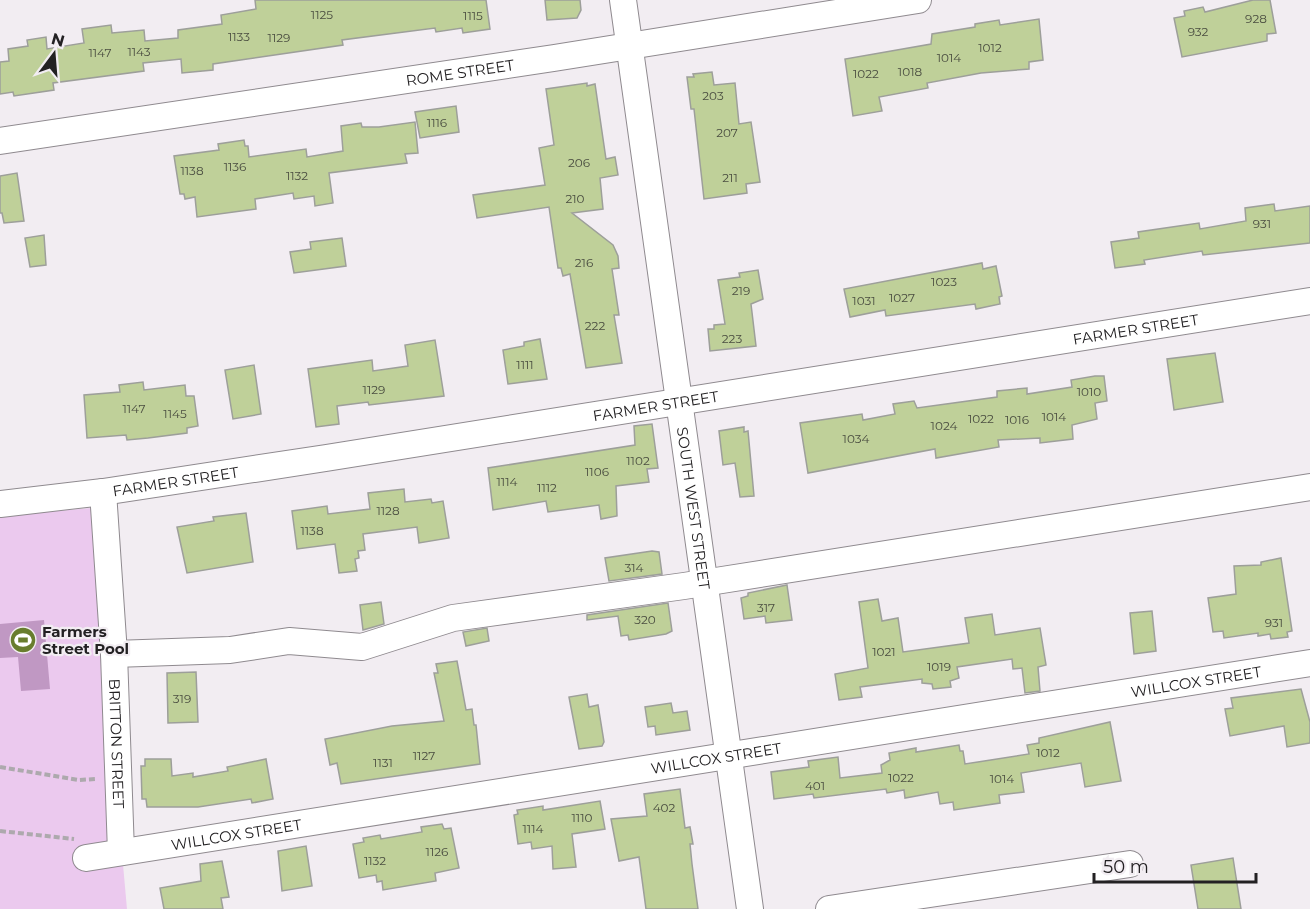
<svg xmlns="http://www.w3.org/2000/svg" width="1310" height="909" font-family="Montserrat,sans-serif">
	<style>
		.green { fill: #ebc9ee }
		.water { fill: #c098c3 }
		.building { fill: #bfd099; stroke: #9d9f9a; stroke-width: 1.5 }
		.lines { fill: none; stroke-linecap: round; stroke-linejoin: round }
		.minor-casing { stroke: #8f8a8f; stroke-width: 28 }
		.path { stroke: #ada9ad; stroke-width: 4; stroke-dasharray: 6 3; stroke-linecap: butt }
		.minor { stroke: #fff; stroke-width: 26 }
		.labels { text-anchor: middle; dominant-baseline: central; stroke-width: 4.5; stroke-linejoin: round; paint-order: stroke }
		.number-label { font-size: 12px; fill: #4a4d40 }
		.street-label { font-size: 15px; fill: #232123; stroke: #f2edf2 }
		.poi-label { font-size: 15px; font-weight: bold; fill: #232123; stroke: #f2edf2; text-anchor: start }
	</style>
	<rect width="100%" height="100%" fill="#f2edf2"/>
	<path class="green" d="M91,508L127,909H0V516Z"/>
	<path class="water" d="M44,620L50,689L21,691L18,657L0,658V624Z"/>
	<g class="building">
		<path d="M255,0H486L490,29L463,33L462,28L436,32L435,28L342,40L343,45L213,64V70L182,73L181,59L143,63L144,71L53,83L54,90L14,96L13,92L0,94V62L9,61L8,49L28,46L27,40L46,37L47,49L84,43L82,29L111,25L112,33L144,30L145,41L178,38V30L222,24L221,15L256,9Z"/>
		<path d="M545,0H580L581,10L577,18L547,20Z"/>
		<path d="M1253,0H1270L1276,33L1267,34V41L1182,57L1174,18L1185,16L1184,11L1203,7L1205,12Z"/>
		<path d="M1039,19L1043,60L1029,62V69L981,73L927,83L928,88L879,97L882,111L853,116L845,59L931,44L932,34L975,27V24L999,20L1000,25Z"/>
		<path d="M712,72L714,85L735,83L739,124L751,122L760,182L746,184L747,193L704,199L694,109H691L687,77H694L693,74Z"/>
		<path d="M587,83V86L595,84L606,159L615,157L618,175L600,178L603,209L572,213L613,245L618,256L619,268L612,269L619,315H614L622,363L586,368L570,274L563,276L561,268H558L549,207L477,218L473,195L545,185L539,148L554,145L546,89Z"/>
		<path d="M456,106L459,132L420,138L415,112Z"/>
		<path d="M415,122L418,153L405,154L407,163L329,173L333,203L315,206L314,196L294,199L293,193L255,199L256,209L197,217L195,197L185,199L184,194H180L174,156L219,150L218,144L244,140L245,146H248L249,157L306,149L307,157L343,151L341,126L361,123L362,127H379Z"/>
		<path d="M17,173L24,221L4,223L2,213H0V176Z"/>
		<path d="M1274,204L1275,211L1310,206V243L1203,255L1202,251L1144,260L1145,264L1115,268L1111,242L1139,238L1138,232L1199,223L1200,229L1246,221L1245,208Z"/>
		<path d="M44,235L46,265L30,267L25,238Z"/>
		<path d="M342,238L346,266L294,273L290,252L311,249L310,242Z"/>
		<path d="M982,263L983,269L996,266L1002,296L999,297L1000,304L976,309L975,304L886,316L885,310L850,317L844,289Z"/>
		<path d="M758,270L763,299L751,304L756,346L710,351L708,329H714V325L725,324L718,280L740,277L739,273Z"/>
		<path d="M540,339L547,379L508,384L503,350L524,346V342Z"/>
		<path d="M435,340L444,396L369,405L368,402L337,406L339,424L316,427L308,369L372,360L373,371L408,366L405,345Z"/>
		<path d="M1215,353L1223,402L1174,410L1167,359Z"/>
		<path d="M254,365L261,414L233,419L225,370Z"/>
		<path d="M1095,376H1104L1107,401L1095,403L1097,419L1072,425L1073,439L1040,443V438L998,440L999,447L936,458L935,449L808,473L800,423L862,414L863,420L895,414L893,404L914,401L917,408L997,397V391L1027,388V394L1072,387L1071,380Z"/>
		<path d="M143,382L144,390L185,385L186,396H194L198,426L187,428V433L148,438L127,440L126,435L87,438L84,395L120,392L119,385Z"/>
		<path d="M652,424L658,468L647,469L649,482L616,486L617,516L601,519L599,505L548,512L546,501L493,510L488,468L635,445L634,426Z"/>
		<path d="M744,427V432L748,431L754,496L740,497L735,463L723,465L719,431Z"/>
		<path d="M404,489L405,502L431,499L432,503L443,501L449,538L419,543L417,527L363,534L365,550L358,551L359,558L355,559L357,571L339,573L335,544L297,549L292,511L327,506L328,514L370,509L368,493Z"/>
		<path d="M246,513L253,562L187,573L177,527L214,521L213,517Z"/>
		<path d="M652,551L659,552L662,574L609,581L605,558Z"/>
		<path d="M1281,558L1292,631L1287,632L1288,637L1271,639L1270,634L1258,636V633L1224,638L1223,631L1213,632L1208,598L1236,594L1234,566L1261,565V562Z"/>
		<path d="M787,585L792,620L766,623L765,616L744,619L741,598L748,596V593Z"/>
		<path d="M878,599L882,621L898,618L903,652L969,643L965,618L992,614L995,635L1040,628L1046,665L1038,667L1040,691L1025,693L1022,668L1013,669L1012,659L957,667L959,678L950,681L951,687L933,689L932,684L922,683V679L860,687L862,697L839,700L835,674L868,668L859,602Z"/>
		<path d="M381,602L384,624L363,630L360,605Z"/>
		<path d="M668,603L672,631L666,634L629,640L628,635L621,636L618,616L587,620V615Z"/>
		<path d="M1152,611L1156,651L1134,654L1130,613Z"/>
		<path d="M487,628L489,641L466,646L463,632Z"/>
		<path d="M457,661L466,710L472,709L474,725H476L480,764L341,784L337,763L330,765L325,739L392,726L444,721L434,673H438L436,664Z"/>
		<path d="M196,672L198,722L168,723L167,673Z"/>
		<path d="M1301,689L1310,722V743L1287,747L1284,726L1230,736L1225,709L1233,708L1231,698Z"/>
		<path d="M587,694L589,707L598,705L604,742L602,746L579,749L569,697Z"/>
		<path d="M671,703L673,713L687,711L690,730L656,735L655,726L648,727L645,707Z"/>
		<path d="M1110,722L1121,781L1085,787L1081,763L1021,773L1024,792L999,795L1000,803L954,810L953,802L940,804L938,792L905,798L904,790L887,793L886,789L814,798L813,794L774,799L771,772L809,767L808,761L838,757L840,778L882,773L881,765L890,760L889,753L916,748V752L959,745L960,751H963L965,764L1029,754L1027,745L1039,743V738Z"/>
		<path d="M145,759H171L172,776L193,773V777L228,771L227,767L266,759L273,799L252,803L251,799L198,807H147L146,799H142L141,766H145Z"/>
		<path d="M680,789L685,828L690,827L693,844H690L692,864L698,909H646L639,857L619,861L611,819L647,816L644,794Z"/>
		<path d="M600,801L605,829L572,834L576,867L553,869L552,846L532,849L531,842L518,844L514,815L518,814L517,810L543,806V810Z"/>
		<path d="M442,824L444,829L451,828L459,868L435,873L436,881L383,890L382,881L377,882L376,875L359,878L353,844L364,842L363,838L380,835L381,839L422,832L421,827Z"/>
		<path d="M306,846L312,886L282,891L278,851Z"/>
		<path d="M1233,858L1241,909H1198L1191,865Z"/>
		<path d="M222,861L229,897L221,898L223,909H164L160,888L201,881L200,864Z"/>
	</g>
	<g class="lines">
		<defs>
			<g id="minor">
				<path id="s1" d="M623,0L750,909"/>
				<path id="s2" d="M0,141L554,58L918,0"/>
				<path id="s3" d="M103,492L114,654L121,852"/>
				<path id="s4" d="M0,504L103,492L326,458L1310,301"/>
				<path d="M114,654L230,650L289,641L362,647L453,618L684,586L1310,487"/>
				<path id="s5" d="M86,858L1310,663"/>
				<path d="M829,909L1130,864"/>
			</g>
		</defs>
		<use href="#minor" class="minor-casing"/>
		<g class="path">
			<path d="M0,767L79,780L97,779"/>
			<path d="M0,831L74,839"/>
		</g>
		<use href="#minor" class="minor"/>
	</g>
	<defs>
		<symbol id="stadium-disc" viewBox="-11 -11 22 22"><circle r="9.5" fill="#687d2d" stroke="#f2edf2"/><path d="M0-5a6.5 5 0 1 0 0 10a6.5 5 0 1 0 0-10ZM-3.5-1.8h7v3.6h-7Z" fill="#fff"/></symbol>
	</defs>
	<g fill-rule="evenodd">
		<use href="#stadium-disc" x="8" y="625" width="30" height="30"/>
	</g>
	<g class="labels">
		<g class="number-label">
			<text x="322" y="14">1125</text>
			<text x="473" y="15">1115</text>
			<text x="1256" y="18">928</text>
			<text x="1198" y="31">932</text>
			<text x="239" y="36">1133</text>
			<text x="279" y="37">1129</text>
			<text x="990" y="47">1012</text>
			<text x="139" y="51">1143</text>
			<text x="100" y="52">1147</text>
			<text x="949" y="57">1014</text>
			<text x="910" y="71">1018</text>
			<text x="866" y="73">1022</text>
			<text x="713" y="95">203</text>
			<text x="437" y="122">1116</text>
			<text x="727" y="132">207</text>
			<text x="579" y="162">206</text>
			<text x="235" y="166">1136</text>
			<text x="192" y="170">1138</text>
			<text x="297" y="175">1132</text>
			<text x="730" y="177">211</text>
			<text x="575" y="198">210</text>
			<text x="1262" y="223">931</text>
			<text x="584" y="262">216</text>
			<text x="944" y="281">1023</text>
			<text x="741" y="290">219</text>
			<text x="902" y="297">1027</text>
			<text x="864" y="300">1031</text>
			<text x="595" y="325">222</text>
			<text x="732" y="338">223</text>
			<text x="525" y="364">1111</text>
			<text x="374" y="389">1129</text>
			<text x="1089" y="391">1010</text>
			<text x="134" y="408">1147</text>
			<text x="175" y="413">1145</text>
			<text x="1054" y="416">1014</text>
			<text x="981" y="418">1022</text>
			<text x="1017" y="419">1016</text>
			<text x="944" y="425">1024</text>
			<text x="856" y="438">1034</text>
			<text x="638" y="460">1102</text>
			<text x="597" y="471">1106</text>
			<text x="507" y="481">1114</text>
			<text x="547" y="487">1112</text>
			<text x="388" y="510">1128</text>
			<text x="312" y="530">1138</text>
			<text x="634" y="567">314</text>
			<text x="766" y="607">317</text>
			<text x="645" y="619">320</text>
			<text x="1274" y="622">931</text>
			<text x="884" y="651">1021</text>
			<text x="939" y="666">1019</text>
			<text x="182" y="698">319</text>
			<text x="1048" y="752">1012</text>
			<text x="424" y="755">1127</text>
			<text x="383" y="762">1131</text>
			<text x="901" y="777">1022</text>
			<text x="1002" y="778">1014</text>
			<text x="815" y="785">401</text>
			<text x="664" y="807">402</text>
			<text x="582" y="817">1110</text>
			<text x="533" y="828">1114</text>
			<text x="437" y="851">1126</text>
			<text x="375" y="860">1132</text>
		</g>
		<g class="street-label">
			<text stroke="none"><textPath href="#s2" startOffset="465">ROME STREET</textPath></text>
			<text stroke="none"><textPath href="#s4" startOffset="1149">FARMER STREET</textPath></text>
			<text stroke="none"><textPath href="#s4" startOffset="663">FARMER STREET</textPath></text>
			<text stroke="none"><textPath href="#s4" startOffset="177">FARMER STREET</textPath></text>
			<text stroke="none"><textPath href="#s1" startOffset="513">SOUTH WEST STREET</textPath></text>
			<text stroke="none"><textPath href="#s5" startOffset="1124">WILLCOX STREET</textPath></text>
			<text stroke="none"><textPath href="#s3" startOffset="252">BRITTON STREET</textPath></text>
			<text stroke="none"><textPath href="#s5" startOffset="638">WILLCOX STREET</textPath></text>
			<text stroke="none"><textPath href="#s5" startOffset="152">WILLCOX STREET</textPath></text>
		</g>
		<g class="poi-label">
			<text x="42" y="631">Farmers<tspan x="42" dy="17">Street Pool</tspan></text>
		</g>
	</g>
	<g transform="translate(54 54) rotate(16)" stroke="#f2edf2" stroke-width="4.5" paint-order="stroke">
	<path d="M0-4.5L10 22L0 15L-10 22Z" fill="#232123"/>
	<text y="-9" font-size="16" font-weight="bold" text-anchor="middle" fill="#232123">N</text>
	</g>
	<path d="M1094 873v9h162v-9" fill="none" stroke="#232123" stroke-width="3"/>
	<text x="1103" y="873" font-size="18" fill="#232123" stroke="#f2edf2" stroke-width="4.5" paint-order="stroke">50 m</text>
</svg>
